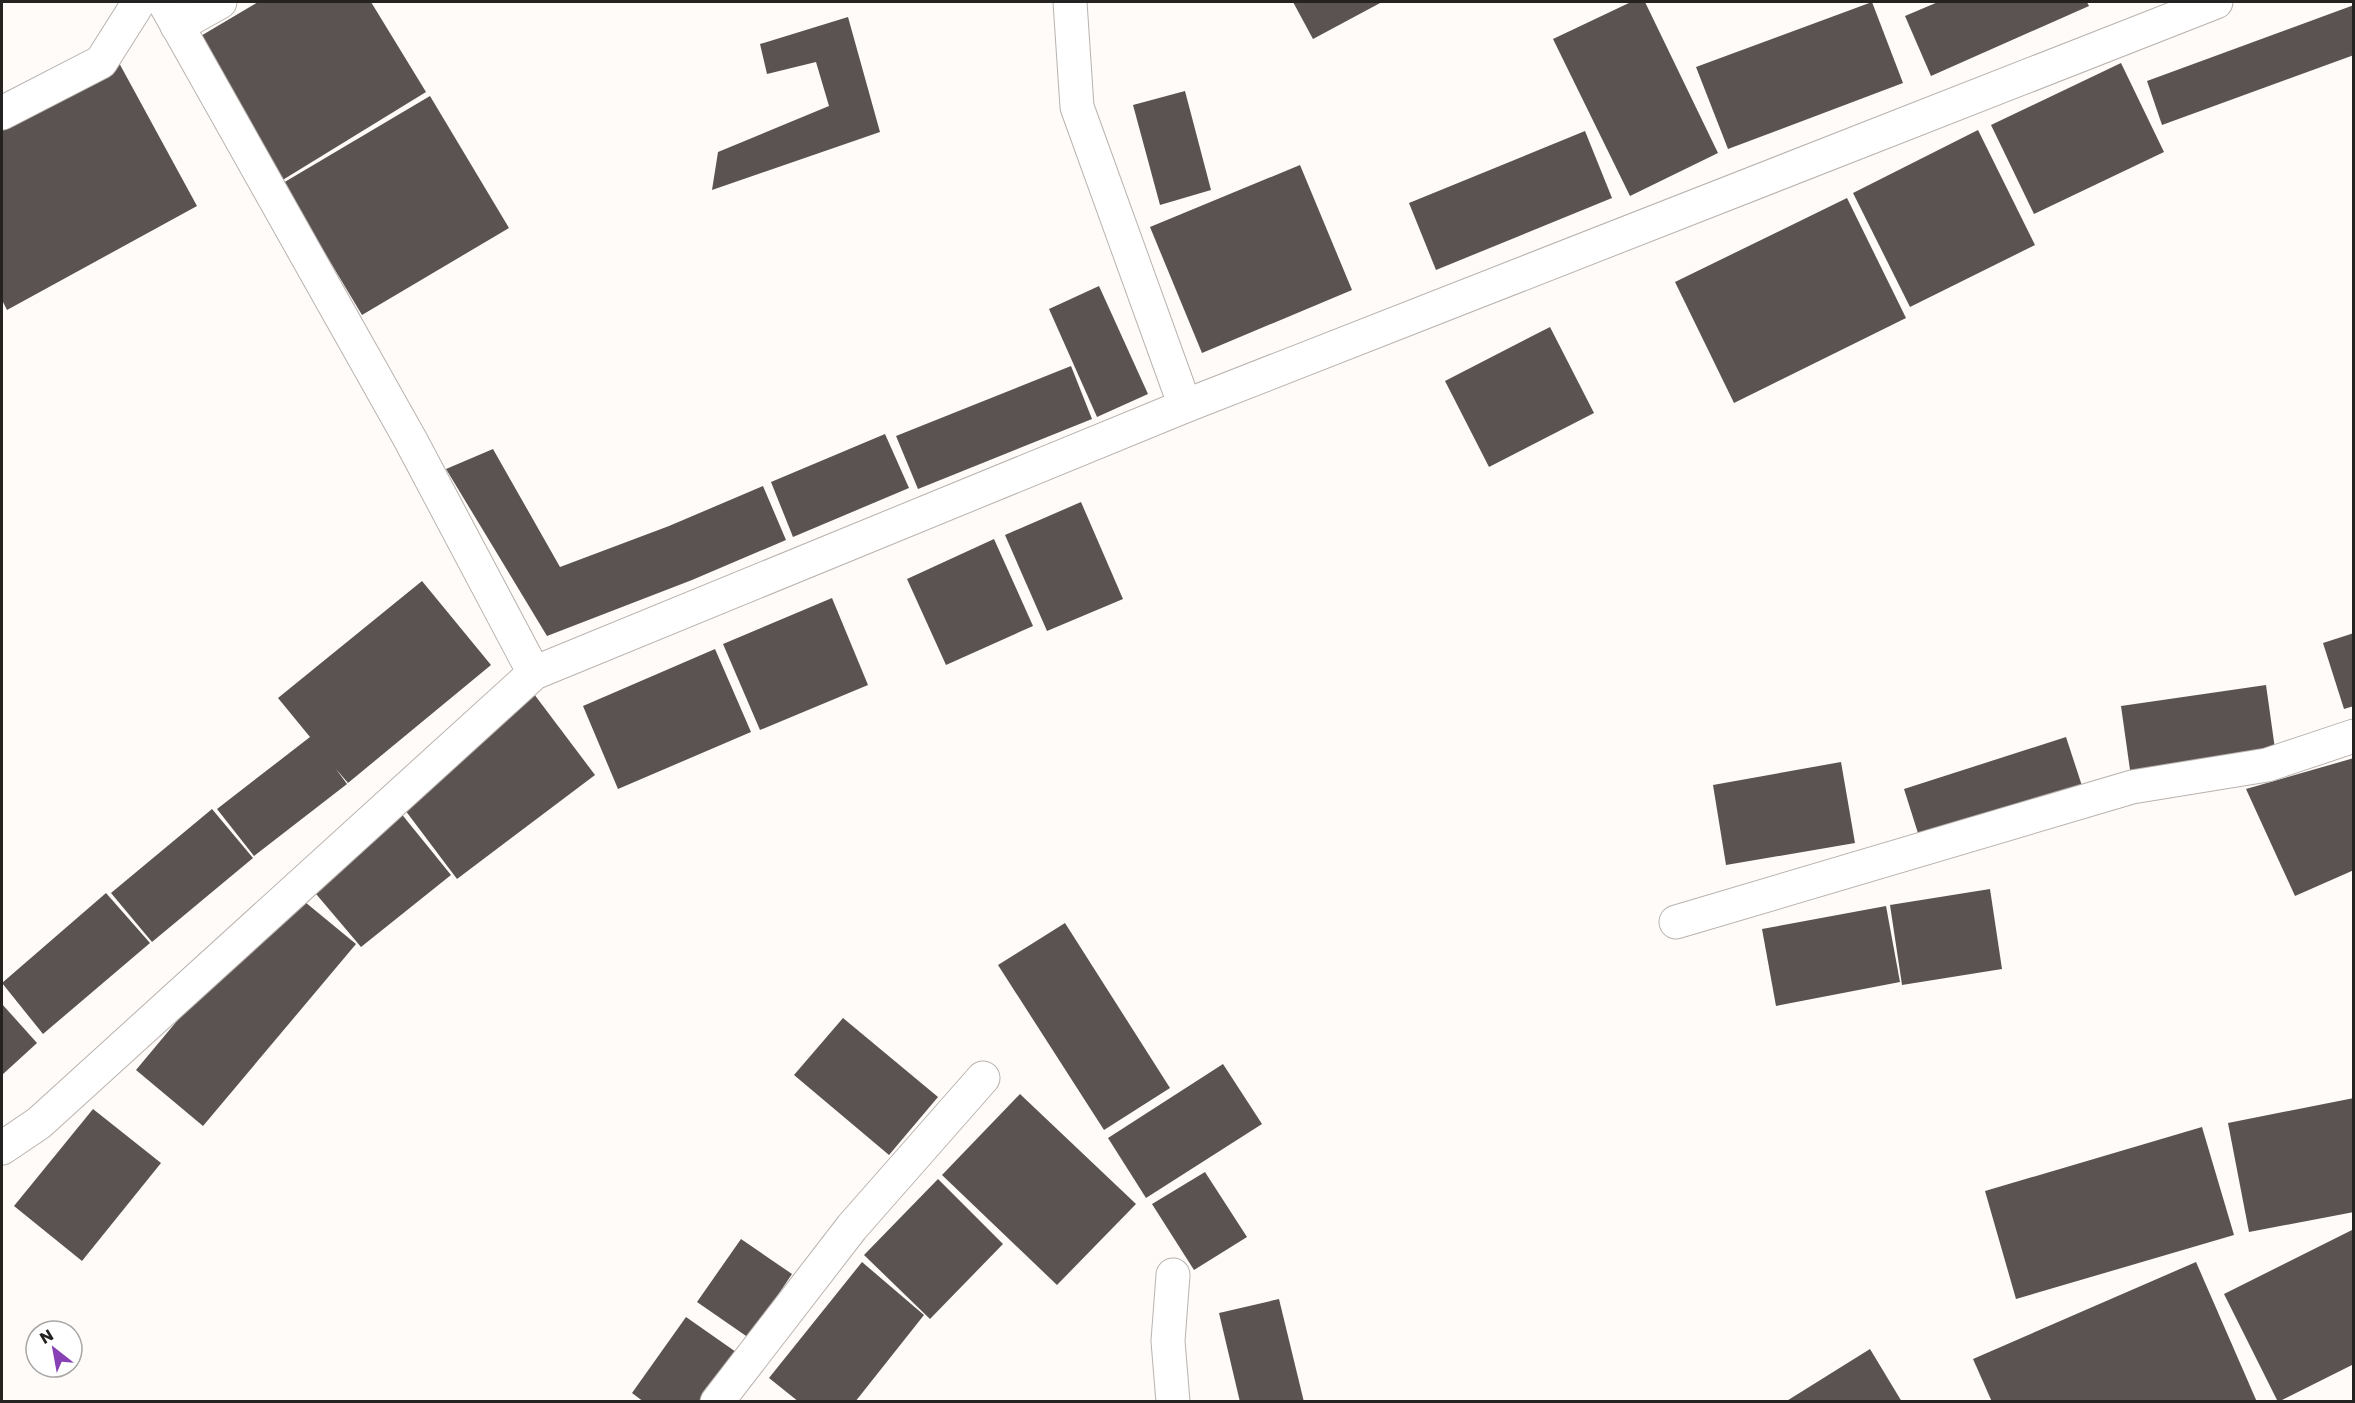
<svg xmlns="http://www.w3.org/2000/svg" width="2355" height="1403" font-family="Poppins,sans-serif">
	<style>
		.building { fill: #5a5352 }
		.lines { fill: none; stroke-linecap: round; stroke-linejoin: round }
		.minor-casing { stroke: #b9b3af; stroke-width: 35 }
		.minor { stroke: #fff; stroke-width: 33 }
	</style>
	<rect width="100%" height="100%" fill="#fffbf8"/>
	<g class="building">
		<path d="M258,2H371L426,92L281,181L194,40Z"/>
		<path d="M1293,2H1382L1313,39Z"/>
		<path d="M1631,2H1645L1718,153L1630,196L1553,39Z"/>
		<path d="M1872,2L1903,83L1728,149L1696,67Z"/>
		<path d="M1938,2H2087L2089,6L1931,76L1905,16Z"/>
		<path d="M2354,5V55L2162,125L2147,81Z"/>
		<path d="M848,17L880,132L712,190L718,152L829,106L816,62L767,74L760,44Z"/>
		<path d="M118,61L197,206L7,310L2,300V125Z"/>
		<path d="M2121,63L2164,152L2034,214L1991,125Z"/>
		<path d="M1185,91L1211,190L1160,205L1133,105Z"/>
		<path d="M430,96L509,228L362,315L283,183Z"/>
		<path d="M1978,130L2035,245L1910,307L1853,193Z"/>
		<path d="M1585,131L1612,198L1436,270L1409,203Z"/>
		<path d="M1300,165L1352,290L1202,353L1150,227Z"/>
		<path d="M1847,198L1906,318L1734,403L1675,282Z"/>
		<path d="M1099,286L1148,394L1097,417L1049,309Z"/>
		<path d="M1550,327L1594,413L1489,467L1445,381Z"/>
		<path d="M1071,366L1092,419L918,489L896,436Z"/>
		<path d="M885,434L909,488L793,537L771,482Z"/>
		<path d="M493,449L560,567L669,526L763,486L786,540L692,580L547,636L446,469Z"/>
		<path d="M1081,502L1123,599L1047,631L1005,535Z"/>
		<path d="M994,539L1033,626L946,665L907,579Z"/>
		<path d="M422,581L491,665L348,783L336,769L347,784L254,856L217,809L310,737L278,698Z"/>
		<path d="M832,598L868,685L760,730L723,644Z"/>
		<path d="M2354,633V706L2344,709L2323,643Z"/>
		<path d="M715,649L751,732L618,789L583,706Z"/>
		<path d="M2266,685L2276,756L2131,777L2121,706Z"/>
		<path d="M534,694L595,775L457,879L396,798Z"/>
		<path d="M2066,737L2086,798L1923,849L1904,789Z"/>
		<path d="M2354,758V870L2295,896L2246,789Z"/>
		<path d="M1841,762L1855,843L1726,865L1713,785Z"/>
		<path d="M391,801L451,875L361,947L300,875Z"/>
		<path d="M212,809L253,858L152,942L111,893Z"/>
		<path d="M288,888L356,944L203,1126L136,1070Z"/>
		<path d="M1990,889L2002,969L1902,985L1890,905Z"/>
		<path d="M106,893L150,943L43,1034L2,983Z"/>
		<path d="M1886,906L1900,982L1776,1006L1762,929Z"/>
		<path d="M1065,923L1170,1088L1104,1130L998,965Z"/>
		<path d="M2,1004L37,1043L2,1075Z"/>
		<path d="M843,1018L938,1097L889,1155L794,1075Z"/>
		<path d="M1223,1064L1262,1124L1146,1198L1108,1138Z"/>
		<path d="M1020,1094L1136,1204L1057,1285L942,1175Z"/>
		<path d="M2354,1098V1212L2249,1232L2228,1123Z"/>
		<path d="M93,1109L161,1163L82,1261L14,1206Z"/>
		<path d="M2202,1127L2234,1235L2016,1299L1985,1191Z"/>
		<path d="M1205,1172L1247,1237L1194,1270L1152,1204Z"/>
		<path d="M938,1179L1003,1244L930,1319L864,1255Z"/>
		<path d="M2354,1229V1364L2278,1402L2224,1294Z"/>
		<path d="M741,1239L792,1274L749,1338L697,1302Z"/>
		<path d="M862,1262L924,1315L855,1402H799L769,1378Z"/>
		<path d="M2196,1262L2257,1402H1992L1973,1359Z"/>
		<path d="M1279,1299L1304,1402H1240L1219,1313Z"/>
		<path d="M686,1317L736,1352L701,1402H644L632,1393Z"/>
		<path d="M1870,1349L1902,1402H1785Z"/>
	</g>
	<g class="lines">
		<defs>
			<g id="minor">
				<path d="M164,2L410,439L534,673"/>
				<path d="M1070,2L1077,107L1185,406"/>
				<path d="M177,26L220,2"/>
				<path d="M2,113L101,62L139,2"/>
				<path d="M1676,922L2132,787L2267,765L2354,736"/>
				<path d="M2,1148L39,1123L534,673L1185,406L2216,2"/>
				<path d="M1173,1275L1168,1341L1173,1402"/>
				<path d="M717,1402L852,1227L983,1078"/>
			</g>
		</defs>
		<use href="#minor" class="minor-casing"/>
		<use href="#minor" class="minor"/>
	</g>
	<rect width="2355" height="1403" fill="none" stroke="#252321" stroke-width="6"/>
	<g transform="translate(54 1349) rotate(329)"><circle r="28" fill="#ffffff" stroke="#a8a7a6" stroke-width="1.5"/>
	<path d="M0-4.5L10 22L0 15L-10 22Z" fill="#8841b4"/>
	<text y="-9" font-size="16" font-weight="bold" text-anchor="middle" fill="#252321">N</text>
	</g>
</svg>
